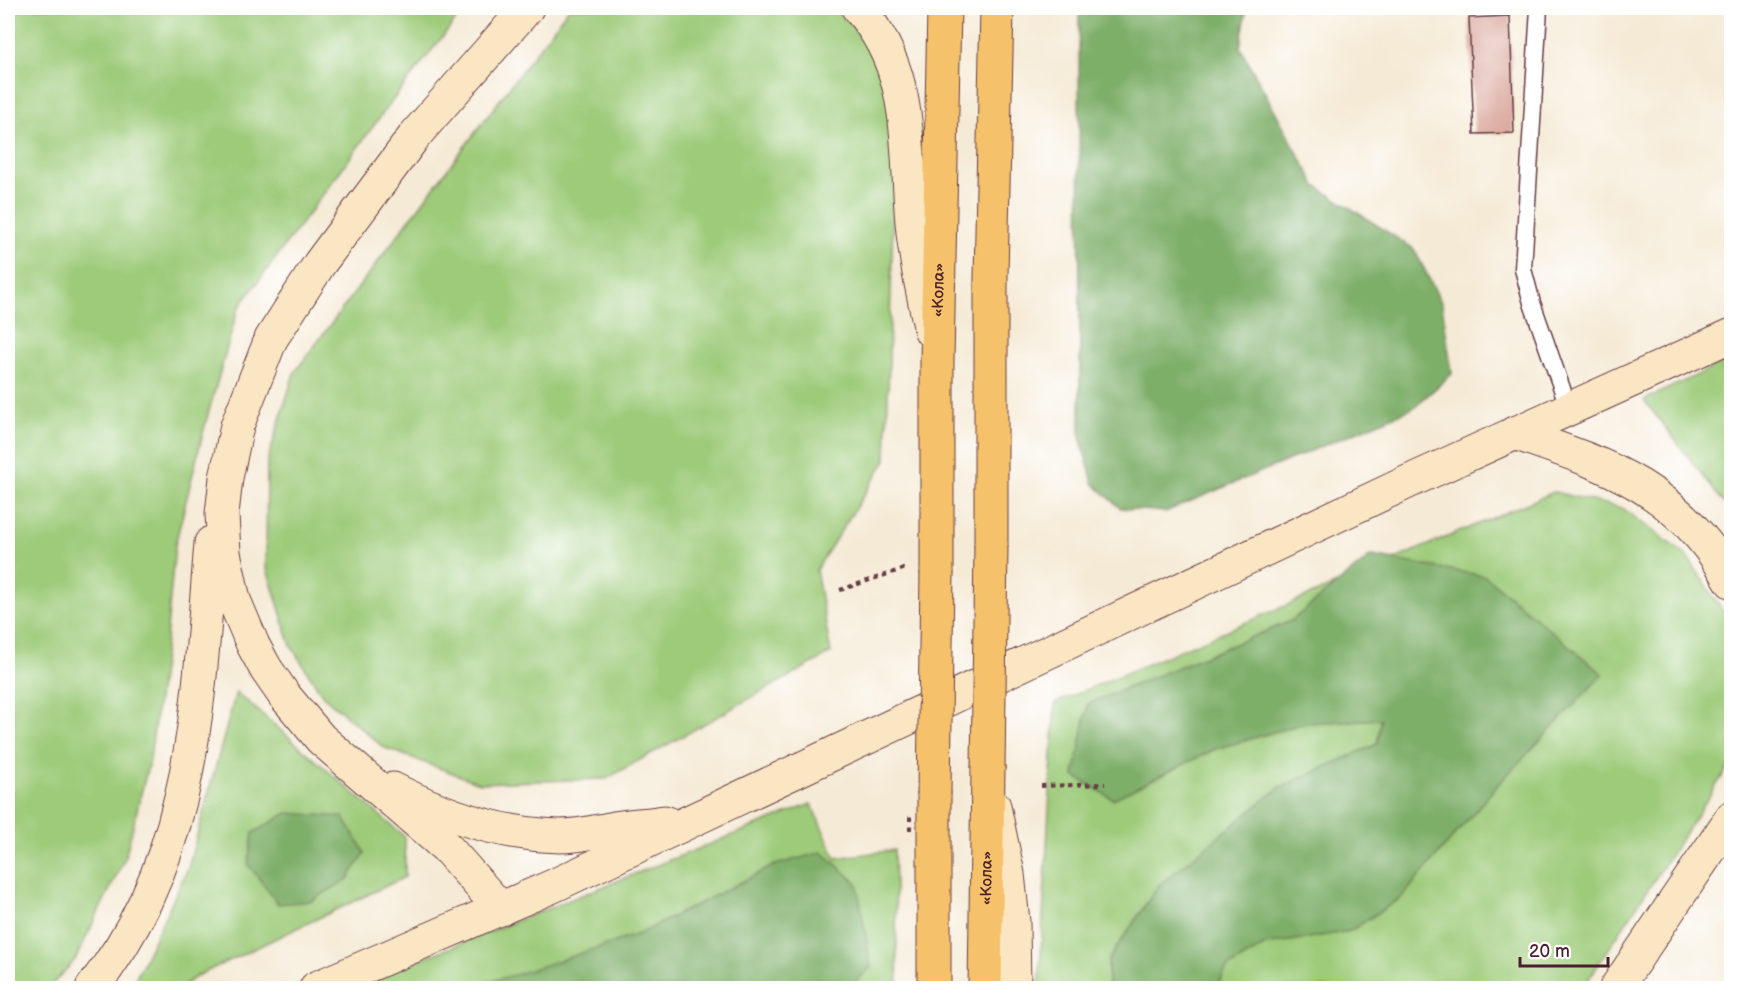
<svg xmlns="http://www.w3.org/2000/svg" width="1739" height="996" font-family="'Balsamiq Sans',sans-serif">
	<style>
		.green { fill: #9dcb79; stroke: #747552; stroke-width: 1.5 }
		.forest { fill: #7eaf69; stroke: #64674a; stroke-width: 1.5 }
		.building { fill: #d39487 }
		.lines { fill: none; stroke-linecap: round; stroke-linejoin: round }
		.lane-casing { stroke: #643d44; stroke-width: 19 }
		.secondary-casing { stroke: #643d44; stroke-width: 35 }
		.highway-casing { stroke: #643d44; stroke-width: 35 }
		.path { stroke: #643d44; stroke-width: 4; stroke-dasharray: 4.5 4.5; stroke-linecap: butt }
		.lane { stroke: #fff; stroke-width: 16 }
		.secondary { stroke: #fbe6c4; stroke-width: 33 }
		.highway { stroke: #f5c16b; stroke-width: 33 }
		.highway-bridge-casing { stroke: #643d44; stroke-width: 35; stroke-linecap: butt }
		.path-bridge { stroke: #643d44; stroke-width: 4; stroke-dasharray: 4.5 4.5; stroke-linecap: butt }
		.highway-bridge { stroke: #f5c16b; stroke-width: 33 }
		.labels { text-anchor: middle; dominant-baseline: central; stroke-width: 4.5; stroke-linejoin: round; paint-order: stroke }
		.street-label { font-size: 16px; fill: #4a1f2b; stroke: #fff }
	</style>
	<rect width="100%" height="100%" fill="#fff"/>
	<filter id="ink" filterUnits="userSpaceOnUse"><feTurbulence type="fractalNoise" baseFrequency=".0167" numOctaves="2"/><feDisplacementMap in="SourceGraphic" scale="12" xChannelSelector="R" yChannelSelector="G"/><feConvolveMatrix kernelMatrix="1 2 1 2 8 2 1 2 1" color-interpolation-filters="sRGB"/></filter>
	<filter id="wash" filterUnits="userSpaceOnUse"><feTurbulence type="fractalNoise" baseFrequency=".008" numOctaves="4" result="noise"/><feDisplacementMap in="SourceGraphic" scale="24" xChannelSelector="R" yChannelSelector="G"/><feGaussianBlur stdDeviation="1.35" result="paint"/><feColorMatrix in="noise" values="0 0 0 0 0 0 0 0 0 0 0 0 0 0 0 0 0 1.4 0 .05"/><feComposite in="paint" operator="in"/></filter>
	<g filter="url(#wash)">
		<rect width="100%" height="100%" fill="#f5ead5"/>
		<g class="green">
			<path d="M8,8H465L389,105L238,309L205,425L175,545L166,640L150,758L125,858L75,960L49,988H8Z"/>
			<path d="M569,8H841L887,78L894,186L886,460L816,570L831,653L606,779L479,783L383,747L323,696L291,646L266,566L267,462L294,373Z"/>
			<path d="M1731,359V512L1644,400Z"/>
			<path d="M1554,492L1622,508L1687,556L1725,614L1732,635L1731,763L1583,988H1216L1227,968L1265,945L1350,931L1401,898L1493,790L1337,584L1291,621L1088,704L1113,799L1215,749L1305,723L1381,719L1377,744L1279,788L1108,960V988H1039L1055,703L1337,584L1371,556L1393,560Z"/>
			<path d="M236,692L405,837V877L199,975L179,988H131L188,868Z"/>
			<path d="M811,804L836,858L894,850L898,988H348Z"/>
		</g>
		<g class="forest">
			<path d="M1079,8H1247L1240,47L1316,186L1414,249L1442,304L1452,374L1413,408L1165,512L1120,508L1093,483L1080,437Z"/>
			<path d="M1371,556L1485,576L1603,674L1493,790L1401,898L1350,931L1265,945L1227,968L1216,988H1108V960L1159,885L1279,788L1377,744L1381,719L1305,723L1215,749L1113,799L1074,776L1088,704L1291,621Z"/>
			<path d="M287,813L343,817L365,853L347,880L311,901L278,904L248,864L253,833Z"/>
			<path d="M822,852L857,883L871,967L849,988H801L748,982L725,988H462L518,974L639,934L775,865Z"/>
		</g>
		<g id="blocks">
			<path class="building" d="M1510,16L1514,133L1474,134L1469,18Z"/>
		</g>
	</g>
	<g filter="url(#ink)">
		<use href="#blocks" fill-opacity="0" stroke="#643d44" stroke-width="1.5"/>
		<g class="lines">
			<defs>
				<path id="lane" d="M1539,8L1523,269L1532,303L1569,409"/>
				<g id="secondary">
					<path d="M858,8C914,70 905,144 912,222C915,258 923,294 931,331"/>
					<path d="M1514,433C1610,466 1678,488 1732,582"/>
					<path d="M393,789C446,816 501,835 560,836C578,836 594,832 610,829C628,825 647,825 665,822"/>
					<path d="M994,806L1008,874L1013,922L1014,988"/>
					<path d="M501,909L447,848L321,739L284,695L266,669L253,645L234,600L224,553L222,514L226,478L237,426L271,339L320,263L416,134L527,8"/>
					<path d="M92,988C196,858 198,701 211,543"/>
					<path d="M316,988L553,886L1410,481L1732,335"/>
					<path d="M1616,988L1732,817"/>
				</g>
				<g id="highway">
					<path d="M991,545V276L997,8"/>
					<path id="s1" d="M937,572V361L944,8"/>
					<path d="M934,988V795"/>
					<path id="s2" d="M985,988L988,769"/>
				</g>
			</defs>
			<use href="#lane" class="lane-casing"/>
			<use href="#secondary" class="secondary-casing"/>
			<use href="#highway" class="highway-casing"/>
			<g class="path">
				<path d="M840,590L906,568"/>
				<path d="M1041,786L1105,784"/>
			</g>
			<use href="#lane" class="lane"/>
			<use href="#secondary" class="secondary"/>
			<use href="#highway" class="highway"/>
			<defs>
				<g id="highway-bridge">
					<path d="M988,769L991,545"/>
					<path d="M934,795L937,572"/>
				</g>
			</defs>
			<use href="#highway-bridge" class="highway-bridge-casing"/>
			<path class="path-bridge" d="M910,830V814"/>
			<use href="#highway-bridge" class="highway-bridge"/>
		</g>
	</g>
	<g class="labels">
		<g class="street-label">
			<text stroke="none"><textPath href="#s1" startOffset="282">«Кола»</textPath></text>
			<text stroke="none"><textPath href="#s2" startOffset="110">«Кола»</textPath></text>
		</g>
	</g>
	<rect width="1739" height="996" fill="none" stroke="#fff" stroke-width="30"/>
	<path d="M1520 957v9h88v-9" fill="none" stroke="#4a1f2b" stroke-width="3"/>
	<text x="1529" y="957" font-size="18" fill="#4a1f2b" stroke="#ffffff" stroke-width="4.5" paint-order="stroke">20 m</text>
</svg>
